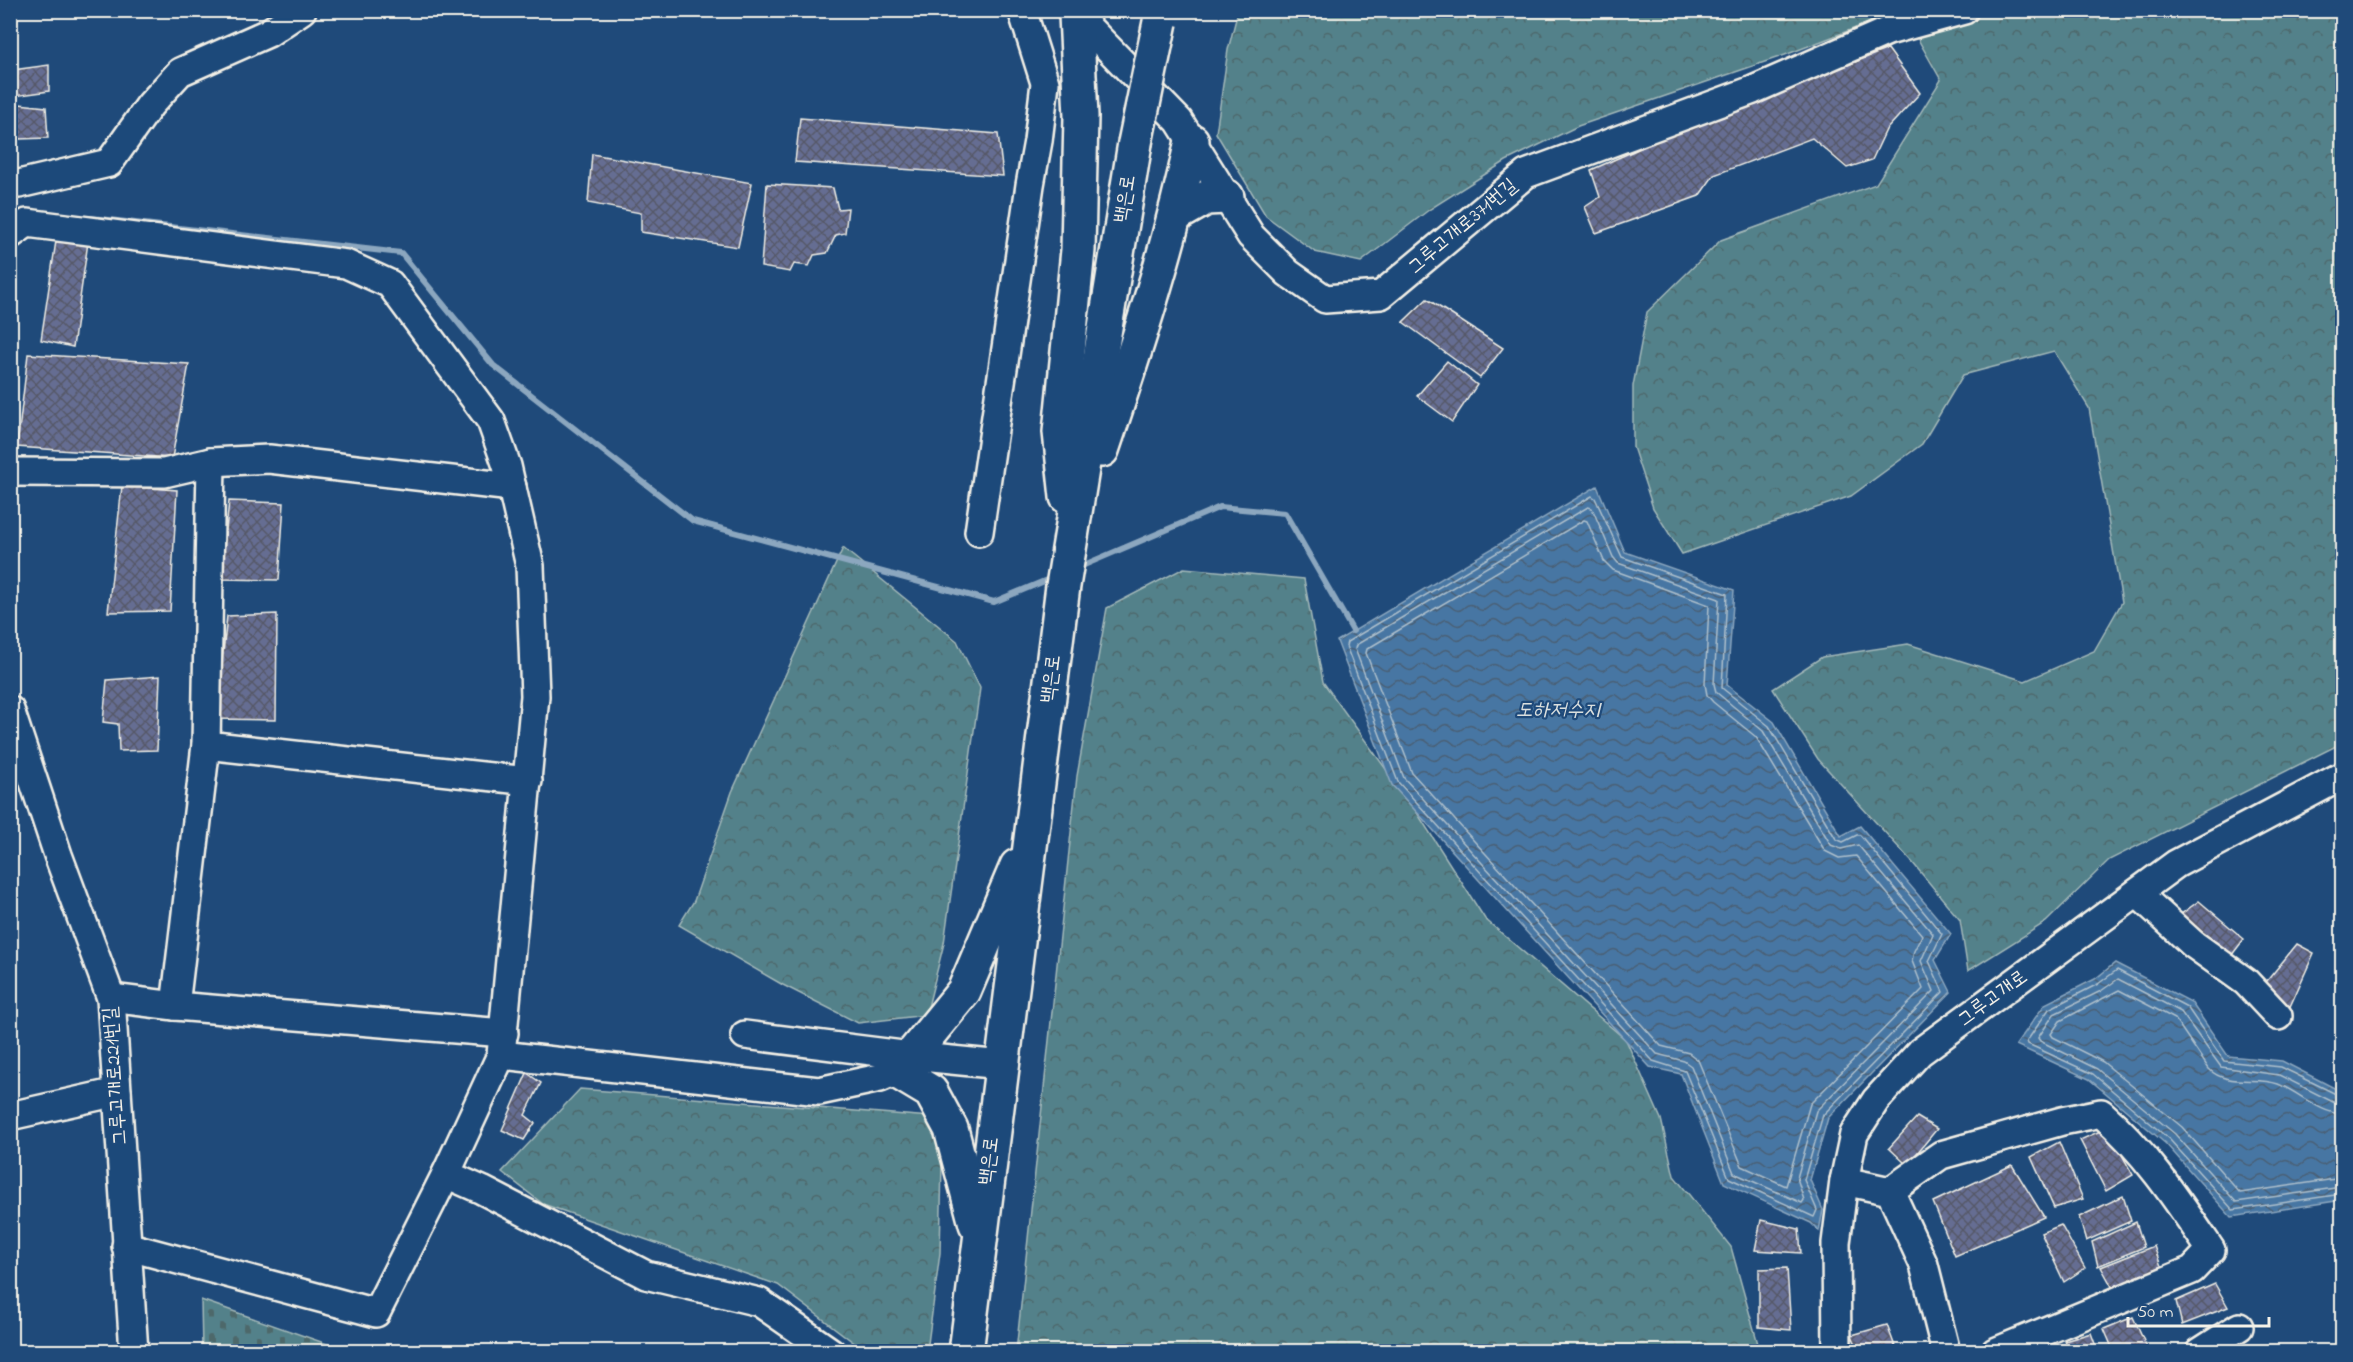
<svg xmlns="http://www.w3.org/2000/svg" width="2353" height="1362" font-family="'Indie Flower','Poor Story',sans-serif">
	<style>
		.forest { fill: url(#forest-crowns); stroke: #a4b9b9; stroke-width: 1.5 }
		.cemetery { fill: url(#cemetery-stones); stroke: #a4b9b9; stroke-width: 1.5 }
		.water { fill: url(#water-waves); stroke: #8ca7bf; stroke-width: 1.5 }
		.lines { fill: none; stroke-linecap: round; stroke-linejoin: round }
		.shore { stroke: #afc0cc; stroke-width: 1.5 }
		.stream { stroke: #8ca7bf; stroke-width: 6 }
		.building { fill: url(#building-cross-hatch); stroke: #f4f1e8; stroke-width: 1.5 }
		.minor-casing { stroke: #f4f1e8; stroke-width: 32 }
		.major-casing { stroke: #f4f1e8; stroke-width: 38 }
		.minor { stroke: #1f4a7a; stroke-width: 27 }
		.major { stroke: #1f4a7a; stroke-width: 33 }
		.major-bridge-casing { stroke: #f4f1e8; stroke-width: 38; stroke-linecap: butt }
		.major-bridge { stroke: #1f4a7a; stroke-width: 33 }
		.labels { text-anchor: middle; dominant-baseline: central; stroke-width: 4.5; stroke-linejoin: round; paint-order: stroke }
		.street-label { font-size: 20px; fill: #f4f1e8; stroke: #1f4a7a }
		.water-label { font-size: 21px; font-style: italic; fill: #dadfde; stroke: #1f4a7a }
	</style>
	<defs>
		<pattern id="forest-crowns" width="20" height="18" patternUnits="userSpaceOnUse" patternTransform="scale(1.5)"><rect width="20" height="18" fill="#53818a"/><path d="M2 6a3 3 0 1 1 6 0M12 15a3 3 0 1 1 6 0" fill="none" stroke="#4e676b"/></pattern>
		<pattern id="cemetery-stones" width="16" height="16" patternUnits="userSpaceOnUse" patternTransform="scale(1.5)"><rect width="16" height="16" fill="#53818a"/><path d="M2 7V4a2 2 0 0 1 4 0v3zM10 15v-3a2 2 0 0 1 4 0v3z" fill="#4e676b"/></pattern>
		<pattern id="water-waves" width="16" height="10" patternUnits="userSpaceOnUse" patternTransform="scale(1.5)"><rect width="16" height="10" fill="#4776a3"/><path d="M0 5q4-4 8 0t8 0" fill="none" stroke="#485f74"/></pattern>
		<pattern id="building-cross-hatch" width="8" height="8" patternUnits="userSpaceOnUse" patternTransform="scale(1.5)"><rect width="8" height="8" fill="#656d92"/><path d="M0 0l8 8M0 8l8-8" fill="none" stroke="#565968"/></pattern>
	</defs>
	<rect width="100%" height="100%" fill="#1f4a7a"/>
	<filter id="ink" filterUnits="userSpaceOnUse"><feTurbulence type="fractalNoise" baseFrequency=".0167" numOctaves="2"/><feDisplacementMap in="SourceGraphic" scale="12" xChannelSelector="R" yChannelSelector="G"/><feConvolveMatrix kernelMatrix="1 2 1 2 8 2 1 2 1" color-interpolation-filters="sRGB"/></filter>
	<g filter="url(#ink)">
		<g class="forest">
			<path d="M1238,11V10L1900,11L1785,55L1578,126L1506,161L1430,209L1361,262L1315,252L1266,216L1216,133L1228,50Z"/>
			<path d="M1902,11H2342V743L2109,860L2046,922L1968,971L1960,920L1912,862L1818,759L1773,689L1822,657L1908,644L2025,681L2094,651L2122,602L2089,408L2054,351L1963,375L1922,444L1851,496L1682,554L1653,508L1633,447V386L1647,312L1721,240L1876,184L1941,80Z"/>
			<path d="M843,548L957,641L980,688L944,943L926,1015L858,1023L783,985L679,925L694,901L732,792Z"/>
			<path d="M1184,568L1304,579L1323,682L1414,808L1485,919L1626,1040L1661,1119L1674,1176L1731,1247L1760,1351L1016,1352L1077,776L1107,608Z"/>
			<path d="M580,1089L943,1118L940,1253L927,1351H865L778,1285L543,1204L502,1172Z"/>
		</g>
		<path class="cemetery" d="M201,1300L347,1351H202Z"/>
		<g class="water">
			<path d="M1597,486L1625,552L1734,590L1727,685L1774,722L1841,836L1860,826L1951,934L1935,960L1951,992L1828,1118L1810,1180L1823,1210L1819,1231L1811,1223L1724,1183L1681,1074L1650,1067L1392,785L1337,641Z"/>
			<path d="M2115,963L2191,1002L2228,1056L2282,1061L2342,1092V1200L2231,1217L2166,1144L2089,1079L2016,1045L2045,1004L2095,979Z"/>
		</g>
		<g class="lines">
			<g class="shore">
				<path d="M1592,496L1595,498L1622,557L1727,594L1722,688L1769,726L1836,839L1843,842L1857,835H1860L1942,934L1929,961L1943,992L1823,1115L1804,1180L1817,1210L1814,1217L1729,1178L1685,1071L1653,1061L1398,782L1346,646L1347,642Z"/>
				<path d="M1588,507L1592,508L1613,557L1618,563L1719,599L1714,684L1716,692L1763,731L1831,845L1841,849L1858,845L1933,934L1921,961L1934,991L1816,1111L1797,1178L1804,1200L1802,1203L1734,1173L1691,1066L1684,1061L1657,1054L1404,778L1355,649L1356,645Z"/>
				<path d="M1584,520L1587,521L1604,561L1613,570L1709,605L1705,684L1707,695L1713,702L1756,737L1825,851L1839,858L1856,856L1922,935L1914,951L1912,961L1923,989L1810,1104L1786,1186L1742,1166L1698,1060L1689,1053L1661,1046L1412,773L1366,653L1367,649Z"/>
				<path d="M2342,1097L2281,1067L2224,1061L2187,1007L2117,970L2098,984L2049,1009L2027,1041L2028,1044L2093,1074L2170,1140L2233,1210L2342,1194"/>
				<path d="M2342,1105L2335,1103L2279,1075L2221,1067L2181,1012L2118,979L2101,991L2054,1014L2038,1038L2040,1041L2097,1069L2175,1134L2236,1202L2342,1187"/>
				<path d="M2342,1114C2319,1113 2299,1092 2278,1084C2256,1076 2226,1087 2209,1069L2175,1019L2119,990L2060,1021L2051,1034L2053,1037L2103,1062L2182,1127L2240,1193L2342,1178"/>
			</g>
			<g class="stream">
				<path d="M10,212L24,213"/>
				<path d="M91,218L401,253L493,365L693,521L994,602L1054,577"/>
				<path d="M1077,568L1220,507L1285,513L1353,631"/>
			</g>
		</g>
		<g class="building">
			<path d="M1888,49L1920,93L1886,130L1872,160L1847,168L1812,138L1714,175L1699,196L1596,233L1585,207L1600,197L1591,170L1661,139Z"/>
			<path d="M49,65V91L14,96L13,70Z"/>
			<path d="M19,104L46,107L48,138L19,139Z"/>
			<path d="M800,118L998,134L1003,176L795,162Z"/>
			<path d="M592,154L752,183L738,247L641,232V213L588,203Z"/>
			<path d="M767,184L833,188L838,209L848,208L845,233L836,235L827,253L814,255L809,266L794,264L790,272L761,267Z"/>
			<path d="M56,241L88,242L73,347L41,340Z"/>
			<path d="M1427,299L1503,348L1480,378L1403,322Z"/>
			<path d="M28,354L189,364L172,458L17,447Z"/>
			<path d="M1447,361L1477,385L1452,422L1417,396Z"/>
			<path d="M122,486L177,490L170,611L108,612Z"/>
			<path d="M229,501L284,503L279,580L221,579Z"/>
			<path d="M277,614L276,720L216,719L227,616Z"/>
			<path d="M160,676L157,750L119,751L118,724L103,722L107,680Z"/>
			<path d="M2199,901L2244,939L2228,960L2173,920Z"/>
			<path d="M2297,944L2314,953L2288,1011L2257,993Z"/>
			<path d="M527,1073L541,1083L525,1115L535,1123L524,1140L502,1130Z"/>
			<path d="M1917,1117L1937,1129L1907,1165L1889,1148Z"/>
			<path d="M2107,1128L2133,1175L2106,1191L2080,1140Z"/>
			<path d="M2059,1142L2083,1199L2054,1208L2031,1157Z"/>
			<path d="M2012,1165L2044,1217L1955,1256L1933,1202Z"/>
			<path d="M2123,1196L2131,1221L2086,1241L2079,1217Z"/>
			<path d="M1761,1220L1799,1229L1801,1253L1755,1250Z"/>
			<path d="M2136,1222L2144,1247L2098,1266L2092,1242Z"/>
			<path d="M2061,1225L2085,1268L2064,1282L2041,1233Z"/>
			<path d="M2154,1246L2163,1272L2115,1292L2101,1267Z"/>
			<path d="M1787,1268L1791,1330L1759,1327V1269Z"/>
			<path d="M2215,1284L2228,1307L2182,1325L2176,1301Z"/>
			<path d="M2133,1317L2149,1352H2114L2104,1329Z"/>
			<path d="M1887,1325L1897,1352H1859L1852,1335Z"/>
			<path d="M2091,1333L2098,1352H2070L2065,1341Z"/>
		</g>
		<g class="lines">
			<defs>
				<g id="minor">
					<path d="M1071,10L1179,121L1251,236L1288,273L1325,299L1381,295L1526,174L1753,90L1888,31L1964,10"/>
					<path d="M10,184H19L109,163L150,105L180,72L268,33L302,10"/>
					<path d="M10,235L27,223L346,264L390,284L491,421L507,466L530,566L535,696L501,1055L446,1174L376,1313L126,1246"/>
					<path d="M10,472L164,473L211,462L269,459L512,487"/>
					<path d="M979,532L1030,185L1038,141L1045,83L1022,10"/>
					<path d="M10,710L58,855L111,998L134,1352"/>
					<path d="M206,745L528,781"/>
					<path d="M2137,893L2193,944L2246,982L2278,1016"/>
					<path d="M111,998L175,1006L504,1033"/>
					<path d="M175,1006L206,745L211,462"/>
					<path d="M745,1035L911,1056"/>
					<path d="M501,1055L819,1091L880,1078L896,1071L911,1056L1002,1065"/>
					<path d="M10,1116L117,1092"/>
					<path d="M446,1174L482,1190L646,1275L759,1302L831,1352"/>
					<path d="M1844,1181L1890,1191L1924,1265L1946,1352"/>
					<path d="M1890,1191L1941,1155L2062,1121L2101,1113C2146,1152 2178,1201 2211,1250L2192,1270L1995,1352"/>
					<path d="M1837,1352L1836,1243L1844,1181L1854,1134L1876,1100L1920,1052L2176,864L2342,776"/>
					<path d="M2200,1352L2239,1327"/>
				</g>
				<g id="major">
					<path d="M1176,215L1206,198L1227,197"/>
					<path d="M1102,450C1136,349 1170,246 1192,141"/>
					<path d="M1067,497L1060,432L1078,250L1081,116L1076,15"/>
					<path d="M911,1056L964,991L1017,866"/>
					<path d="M896,1071L931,1092L951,1129L976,1224"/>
					<path d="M966,1352L1063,586L1135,143"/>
				</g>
			</defs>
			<use href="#minor" class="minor-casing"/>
			<use href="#major" class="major-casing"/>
			<use href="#minor" class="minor"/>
			<use href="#major" class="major"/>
			<defs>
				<path id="major-bridge" d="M1135,143L1160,22"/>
			</defs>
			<use href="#major-bridge" class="major-bridge-casing"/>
			<use href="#major-bridge" class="major-bridge"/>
		</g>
	</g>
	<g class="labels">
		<g class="street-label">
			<text transform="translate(1126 199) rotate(-81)">백은로</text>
			<text transform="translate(1463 227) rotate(-40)">그루고개로371번길</text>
			<text transform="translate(1052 679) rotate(-83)">백은로</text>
			<text transform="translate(1993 999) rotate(-36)">그루고개로</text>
			<text transform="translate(116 1076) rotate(-94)">그루고개로221번길</text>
			<text transform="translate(990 1161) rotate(-83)">백은로</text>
		</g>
		<g class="water-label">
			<text x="1558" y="711">도하저수지</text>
		</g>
	</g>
	<rect width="2353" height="1362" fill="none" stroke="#1f4a7a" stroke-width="36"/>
	<rect x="18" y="18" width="2317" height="1326" fill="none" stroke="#f4f1e8" stroke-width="2" filter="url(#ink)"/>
	<path d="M2128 1317v9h141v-9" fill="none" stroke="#f4f1e8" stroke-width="3"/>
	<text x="2137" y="1317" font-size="18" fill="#f4f1e8" stroke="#1f4a7a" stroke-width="4.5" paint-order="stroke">50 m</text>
</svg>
